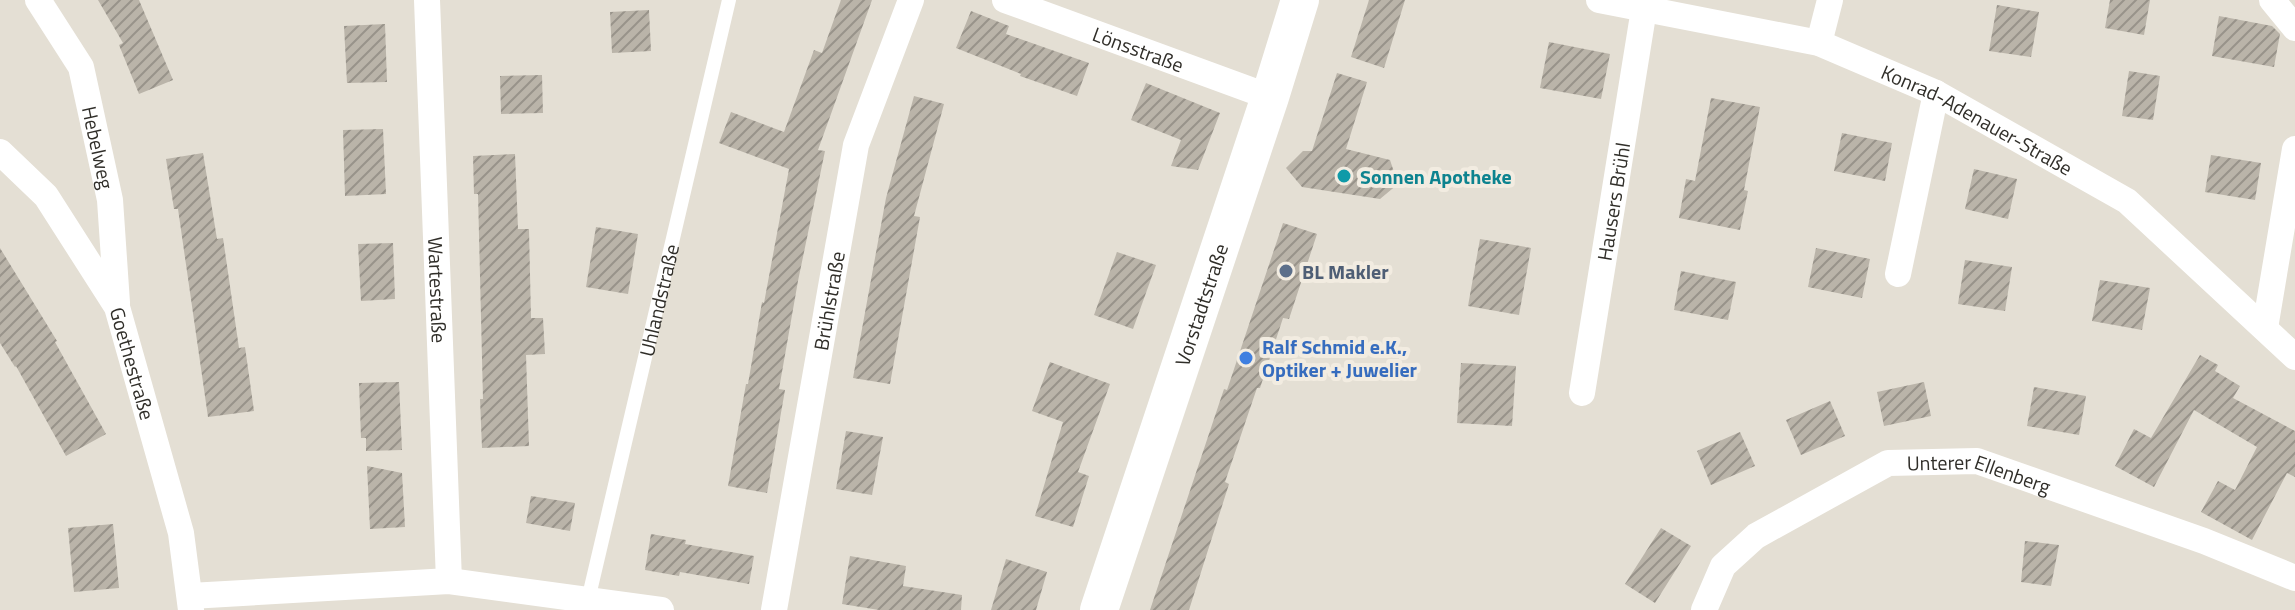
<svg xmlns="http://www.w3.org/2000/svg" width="2295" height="610" font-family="'Titillium Web',sans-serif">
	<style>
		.building { fill: url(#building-hatch) }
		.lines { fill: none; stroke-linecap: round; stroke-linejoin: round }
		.lane { stroke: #fff; stroke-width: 14 }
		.street { stroke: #fff; stroke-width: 26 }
		.secondary { stroke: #fff; stroke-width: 38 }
		.culture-dot { fill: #0f9aa8; stroke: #f2ece1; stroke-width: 3 }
		.service-dot { fill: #5c6f8a; stroke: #f2ece1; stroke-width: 3 }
		.shop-dot { fill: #3f7fe0; stroke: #f2ece1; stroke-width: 3 }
		.labels { text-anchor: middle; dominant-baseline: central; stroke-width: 8; stroke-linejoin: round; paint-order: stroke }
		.street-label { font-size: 20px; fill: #302e29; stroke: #f2ece1 }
		.culture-label { font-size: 20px; font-weight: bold; fill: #0d838f; stroke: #f2ece1; text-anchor: start }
		.service-label { font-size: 20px; font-weight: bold; fill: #4e5e75; stroke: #f2ece1; text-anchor: start }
		.shop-label { font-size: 20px; font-weight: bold; fill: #366cbe; stroke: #f2ece1; text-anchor: start }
	</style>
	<defs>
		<pattern id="building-hatch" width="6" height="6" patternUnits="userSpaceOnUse" patternTransform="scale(2)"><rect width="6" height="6" fill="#bab4a9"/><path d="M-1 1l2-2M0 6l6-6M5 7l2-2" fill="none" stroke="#98938a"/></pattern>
	</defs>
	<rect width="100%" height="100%" fill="#e4dfd4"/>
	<g class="building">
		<path d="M98,0H139L173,80L139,94L119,45L123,43Z"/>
		<path d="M841,0H872L818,150L825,151L798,281L779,389L785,390L767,493L728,486L746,384H748L762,302L764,303L789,169L719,143L731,112L784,132L814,50L822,53Z"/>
		<path d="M1369,0H1405L1384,68L1351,57Z"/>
		<path d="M2110,0H2150L2144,35L2105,28Z"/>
		<path d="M1997,5L2039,12L2031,57L1989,51Z"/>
		<path d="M649,10L651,51L612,53L610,12Z"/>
		<path d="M971,11L1009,26L1006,34L1089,63L1077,96L1020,76L1021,74L956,48Z"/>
		<path d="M2219,16L2272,26L2280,34L2274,67L2212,56Z"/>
		<path d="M385,24L387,82L347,83L344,26Z"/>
		<path d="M1549,42L1610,54L1601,99L1540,88Z"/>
		<path d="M2129,71L2160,76L2153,120L2122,116Z"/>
		<path d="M1337,73L1367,82L1346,149L1390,160L1398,184L1380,199L1302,187L1286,168L1303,151H1312Z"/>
		<path d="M542,75L543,113L501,114L500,76Z"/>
		<path d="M1146,83L1220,113L1198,170L1171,166L1181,140L1131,120Z"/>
		<path d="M914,96L944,104L914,216L920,217L890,384L853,378L886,198Z"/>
		<path d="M1711,98L1760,107L1744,190L1748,191L1740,230L1679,218L1686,179L1695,181Z"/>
		<path d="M383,129L386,194L345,196L343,130Z"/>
		<path d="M1842,133L1892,143L1885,181L1834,171Z"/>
		<path d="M203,153L217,239L223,238L239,348L245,347L254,411L208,417L178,209H174L166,159Z"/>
		<path d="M515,154L518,229H529L531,318H543L545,354L526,355L529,446L482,448L480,399H483L478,194H474L473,156Z"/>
		<path d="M2211,155L2261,163L2255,200L2205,192Z"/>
		<path d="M1974,169L2017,179L2008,219L1965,209Z"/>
		<path d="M1283,223L1317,234L1289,319L1283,318L1260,388H1257L1225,482L1229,484L1189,610H1150L1224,389L1227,390Z"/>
		<path d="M596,227L638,234L628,294L586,287Z"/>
		<path d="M1480,239L1531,248L1519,315L1468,306Z"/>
		<path d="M393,243L395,299L361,301L358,244Z"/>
		<path d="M0,248L57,341L55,342L106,434L66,456L16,366L15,367L0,343Z"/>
		<path d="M1816,248L1870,259L1862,298L1808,287Z"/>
		<path d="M1117,252L1156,265L1133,329L1094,315Z"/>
		<path d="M1965,260L2012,267L2005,311L1958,304Z"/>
		<path d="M1681,271L1736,282L1728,320L1674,310Z"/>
		<path d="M2100,280L2150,288L2142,330L2092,321Z"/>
		<path d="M2200,355L2218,365L2215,371L2240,386L2233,398L2295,431V477L2287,473L2252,540L2201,512L2218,481L2235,490L2257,447L2194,410L2154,487L2115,466L2134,429L2151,438Z"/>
		<path d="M1050,362L1110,384L1078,472L1089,476L1073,527L1035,516L1063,422L1032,411Z"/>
		<path d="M1461,363L1516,366L1512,426L1457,423Z"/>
		<path d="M399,382L402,450L366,451V438H361L359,383Z"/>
		<path d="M1924,382L1931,416L1884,426L1877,392Z"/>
		<path d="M2034,387L2086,396L2079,435L2027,426Z"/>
		<path d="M1830,401L1845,436L1801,455L1786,420Z"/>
		<path d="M846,431L883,437L872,495L836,489Z"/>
		<path d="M1740,432L1755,466L1711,485L1697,451Z"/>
		<path d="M367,466L402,473L405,527L370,529Z"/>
		<path d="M531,496L575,503L570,531L526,523Z"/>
		<path d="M113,524L119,588L74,592L68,528Z"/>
		<path d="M1661,528L1691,546L1655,603L1625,584Z"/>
		<path d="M651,534L686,540L685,544L754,556L749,584L680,572L679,576L645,570Z"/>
		<path d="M2025,541L2059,545L2051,586L2021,582Z"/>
		<path d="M850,556L906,566L903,586L962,595L961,610H879L842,604Z"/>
		<path d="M1006,559L1047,572L1036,610H991Z"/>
	</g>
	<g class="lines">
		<path class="lane" id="s1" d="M588,600L729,0"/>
		<g class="street">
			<path id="s2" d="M38,0L81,67L110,200L117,303"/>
			<path id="s3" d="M427,0L449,581"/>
			<path id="s4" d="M1005,0L1270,97"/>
			<path id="s5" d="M1599,0L1819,43L1936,93L2127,201L2295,357"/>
			<path d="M2272,0L2295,28"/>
			<path d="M1819,43L1830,0"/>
			<path id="s6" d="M0,152L46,196L117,307L181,533L191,610"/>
			<path d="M1898,274L1936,93"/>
			<path d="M2265,328L2295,149"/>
			<path id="s7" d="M1582,393L1644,9"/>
			<path d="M190,596L449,581L661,610"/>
			<path id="s8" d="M774,610L856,145L911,0"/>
			<path id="s9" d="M1704,610L1723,566L1756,536L1888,463L1977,461L2204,541L2295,578"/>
		</g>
		<path class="secondary" id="s10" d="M1099,610L1270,97L1300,0"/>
	</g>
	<circle class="culture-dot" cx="1344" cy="176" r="8"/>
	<circle class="service-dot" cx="1286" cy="271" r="8"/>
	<circle class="shop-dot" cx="1246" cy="358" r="8"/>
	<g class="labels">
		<g class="street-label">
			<text stroke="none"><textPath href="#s4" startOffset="142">Lönsstraße</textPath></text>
			<text stroke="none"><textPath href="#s5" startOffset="400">Konrad-Adenauer-Straße</textPath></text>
			<text stroke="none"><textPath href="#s2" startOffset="162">Hebelweg</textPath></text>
			<text stroke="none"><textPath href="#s7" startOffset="194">Hausers Brühl</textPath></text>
			<text stroke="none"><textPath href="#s3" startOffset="290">Wartestraße</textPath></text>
			<text stroke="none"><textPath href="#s1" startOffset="308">Uhlandstraße</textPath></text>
			<text stroke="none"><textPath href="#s8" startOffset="314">Brühlstraße</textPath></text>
			<text stroke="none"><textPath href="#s10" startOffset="322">Vorstadtstraße</textPath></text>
			<text stroke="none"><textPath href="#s6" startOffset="254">Goethestraße</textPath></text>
			<text stroke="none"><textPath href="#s9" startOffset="336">Unterer Ellenberg</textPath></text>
		</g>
		<g class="culture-label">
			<text x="1360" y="176">Sonnen Apotheke</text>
		</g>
		<g class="service-label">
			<text x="1302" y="271">BL Makler</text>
		</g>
		<g class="shop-label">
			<text x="1262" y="346">Ralf Schmid e.K.,<tspan x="1262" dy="23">Optiker + Juwelier</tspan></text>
		</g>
	</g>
</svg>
